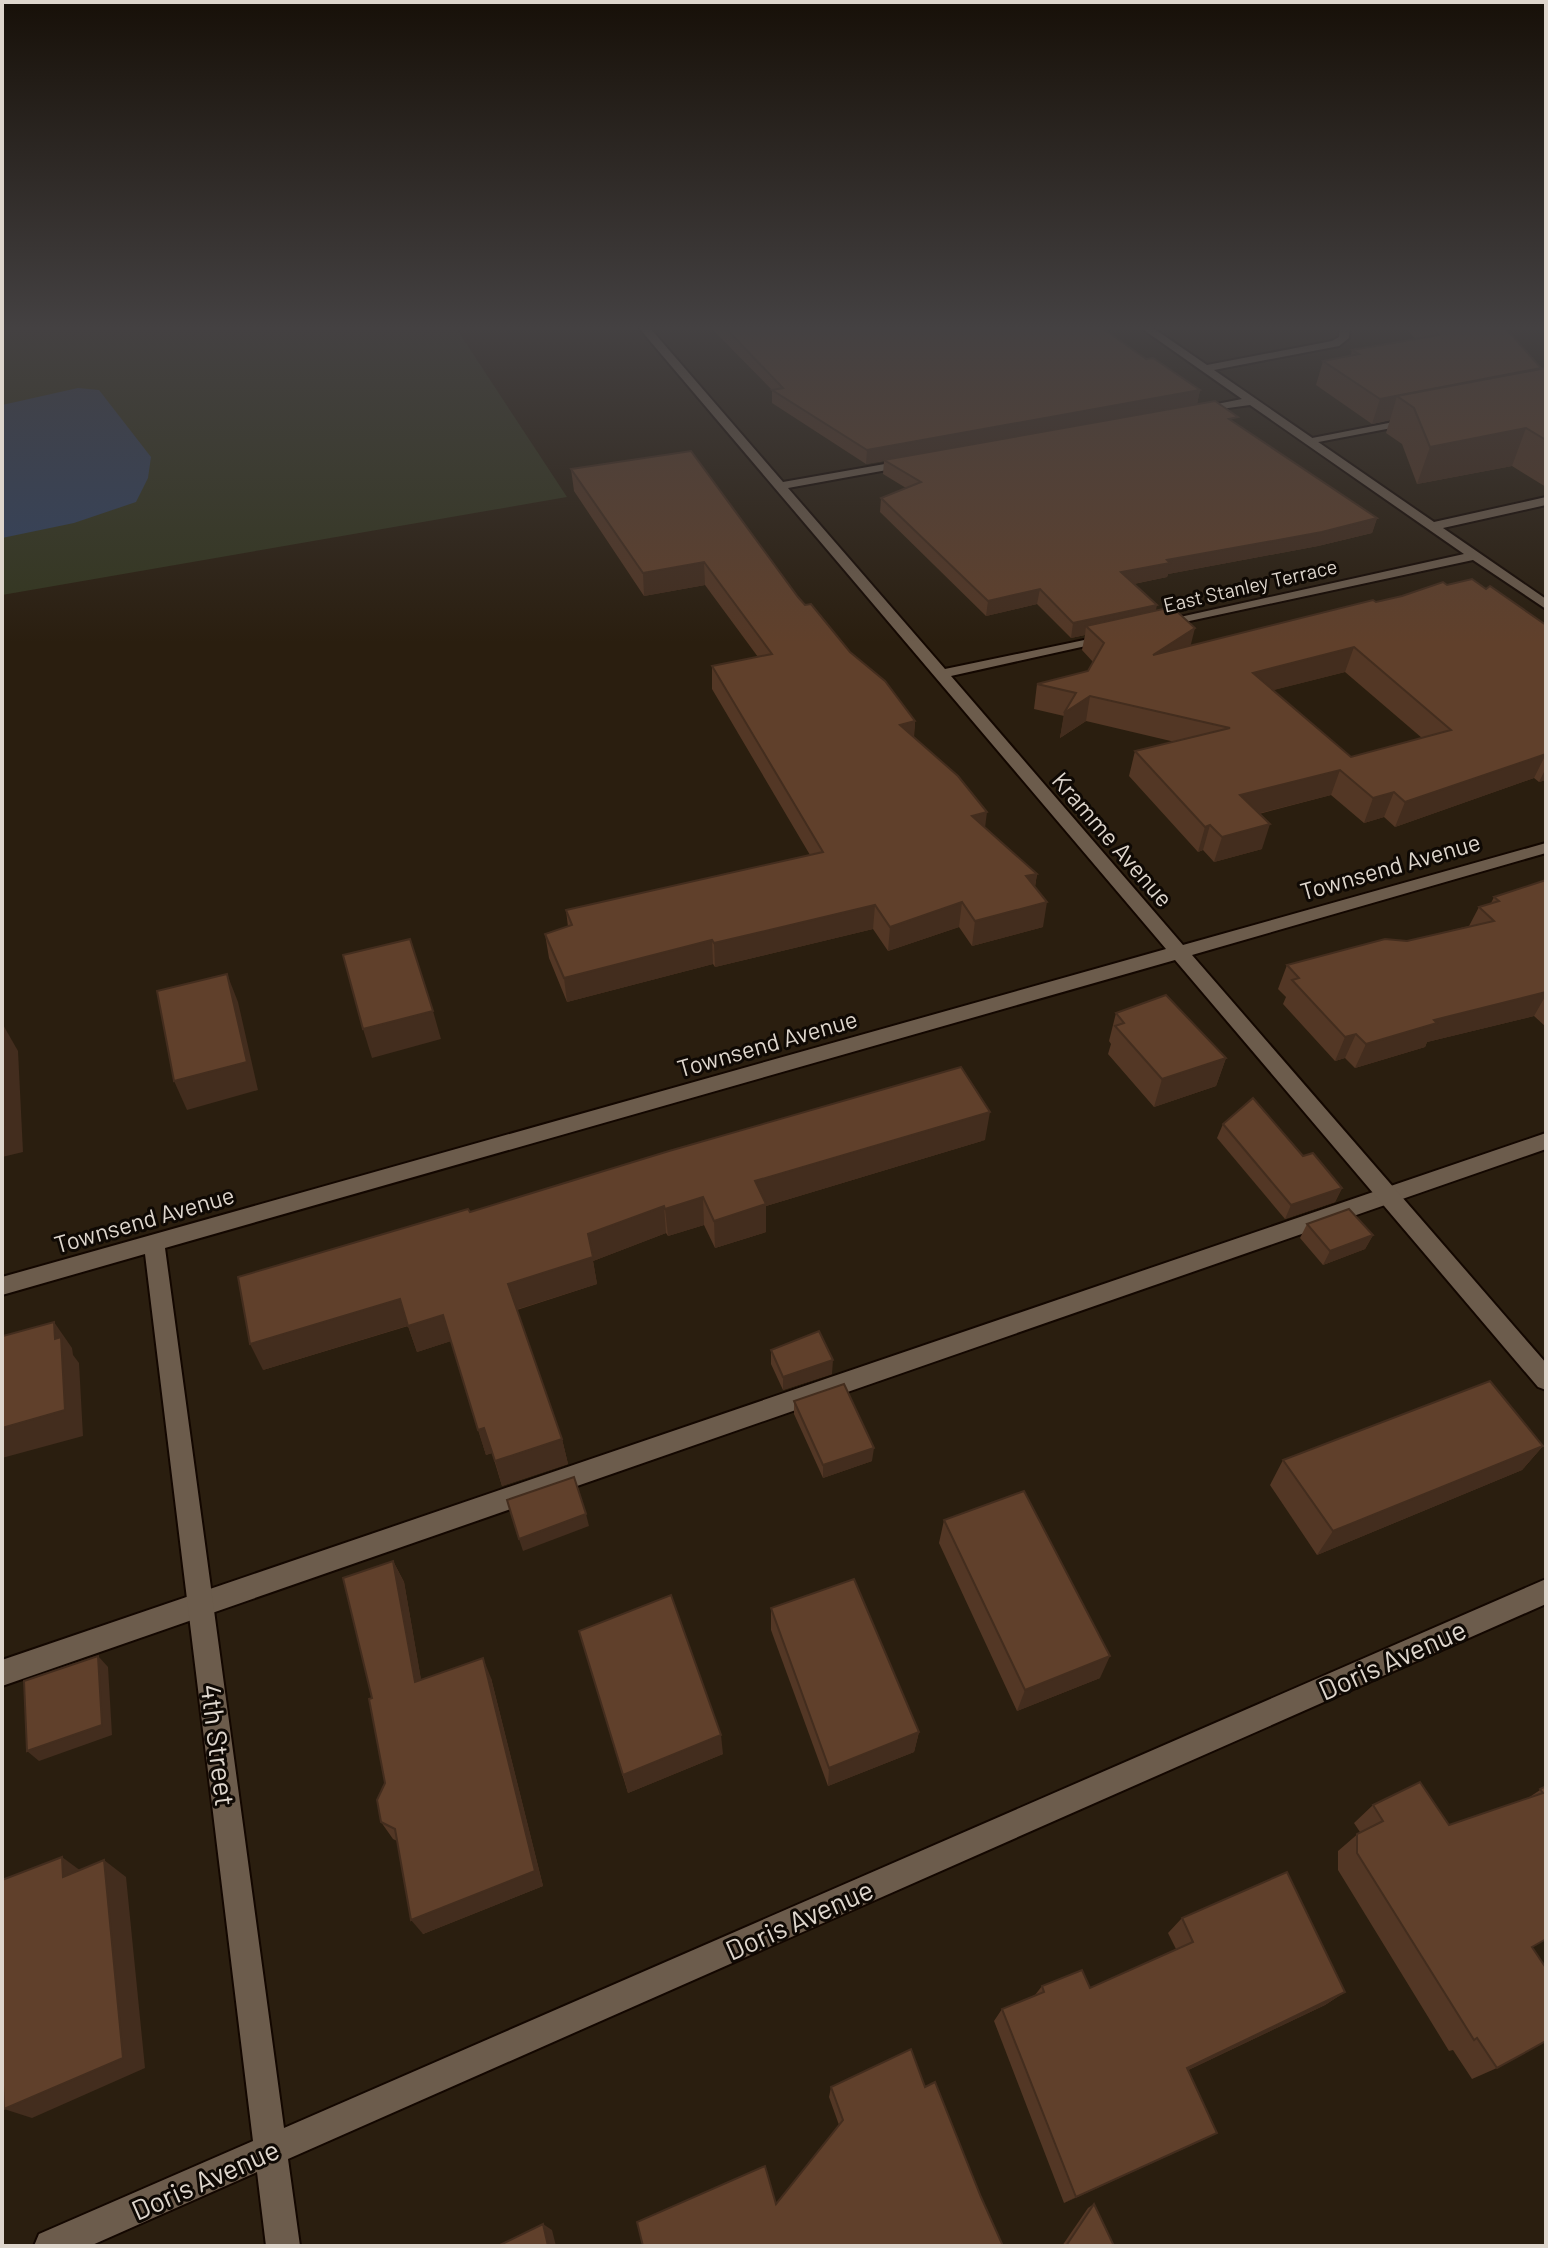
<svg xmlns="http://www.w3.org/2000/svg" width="1548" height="2248" font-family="Barlow,sans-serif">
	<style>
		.green { fill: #33361e }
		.water { fill: #324361 }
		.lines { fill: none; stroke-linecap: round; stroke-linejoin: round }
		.service-casing { stroke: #130700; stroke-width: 4 }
		.minor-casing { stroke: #130700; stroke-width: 4 }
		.service { fill: #6c5c4c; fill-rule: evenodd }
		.minor { fill: #6c5c4c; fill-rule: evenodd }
		.wall { fill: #533725; fill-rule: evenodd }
		.shaded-wall { fill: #432d1e }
		.building { fill: #60402b; stroke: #432d1e; stroke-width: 2; fill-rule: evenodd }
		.labels { text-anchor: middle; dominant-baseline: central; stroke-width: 6; stroke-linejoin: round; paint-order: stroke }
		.far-street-label { font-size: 20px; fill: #ded6cd; stroke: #0f0904 }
		.street-label { font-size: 24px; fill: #ded6cd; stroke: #0f0904 }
		.near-street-label { font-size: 28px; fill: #ded6cd; stroke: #0f0904 }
	</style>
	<rect width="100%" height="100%" fill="#2a1e0f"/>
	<path class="green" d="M2,328H456L567,497L2,595Z"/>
	<path class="water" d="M78,388L99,390L151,457L148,478L136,502L74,523L2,538V405Z"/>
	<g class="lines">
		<defs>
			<g id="service">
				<path d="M1414,418L1418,419V423L1308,444L1302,440Z"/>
				<path d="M1546,1133V1149L2,1686V1660Z"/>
			</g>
			<g id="minor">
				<path d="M639,328H650L783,482L913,459V465L909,466L788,488L945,669L1113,634V640L951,676L1183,945L1546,843V853L1192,955L1546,1363V1390L1538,1387L1175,960L165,1248L284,2128L1546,1579V1604L288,2159L300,2246H266L257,2172L90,2246H34L39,2234L253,2141L145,1254L2,1295V1277L1166,949Z"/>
				<path d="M1141,328H1153L1207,365L1332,341L1339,337L1340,328H1350L1349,338L1339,346L1214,370L1434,522L1546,497V505L1443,528L1546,599V609L1473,560L1157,628L1155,625L1162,621L1464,554L1250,405L1192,413V409L1242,399Z"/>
			</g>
		</defs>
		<use href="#service" class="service-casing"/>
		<use href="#minor" class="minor-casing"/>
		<use href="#service" class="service"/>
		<use href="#minor" class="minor"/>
	</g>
	<g class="wall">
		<path d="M711,328H1102L1146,359L1200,390L1197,404L1236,424L1377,518L1372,533L1318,546L1168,574L1167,577L1134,584L1156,611L1191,646L1447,585L1486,589L1546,625V780L1539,782L1534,778L1395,827L1384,817L1364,823L1331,795L1259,814L1262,849L1214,862L1203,850L1198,852L1129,776L1135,751L1175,742L1086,721L1060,738L1064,716L1034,709L1037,684L1088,671L1093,662L1082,650L1085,635L1071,638L1037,604L986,616L880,512L881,498L906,488L883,474L884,461L866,464L772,403V390ZM1345,672L1422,738L1351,757L1273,690Z"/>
		<path d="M1407,328H1505L1540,369L1546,368V487L1512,466L1417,484L1402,444L1386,433L1390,420L1372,424L1316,385L1323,361L1351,355L1352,350L1415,339Z"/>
		<path d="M571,469L798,597L915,721L914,737L985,827L1037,874L1035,887L1043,927L972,946L959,927L888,951L873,929L715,967L713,964L567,1002L549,958L545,934L568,927L566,910L810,855L712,689V666L758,657L705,585L644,596L574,491Z"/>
		<path d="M1546,880V1027L1534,1016L1427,1042L1425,1047L1355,1068L1345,1058L1335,1061L1283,1004L1286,997L1278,989L1287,965L1407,941L1469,926L1479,907L1491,903L1494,897Z"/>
		<path d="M1116,1013L1226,1058L1216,1086L1154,1107L1108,1054L1111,1044L1109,1041Z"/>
		<path d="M1223,1124L1303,1156L1342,1188L1335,1202L1285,1219L1217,1138Z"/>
		<path d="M985,1140L766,1206V1232L715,1248L704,1225L668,1236L666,1233L593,1261L597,1284L517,1310L562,1439L568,1464L502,1486L492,1453L486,1455L451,1341L417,1352L408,1326L263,1370L470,1212Z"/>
		<path d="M1307,1224L1373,1235L1365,1249L1323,1265L1300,1238Z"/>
		<path d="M771,1350L832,1374L783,1390L771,1364Z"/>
		<path d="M794,1401L872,1461L823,1478L794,1414Z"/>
		<path d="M1543,1446L1522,1470L1317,1555L1270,1485L1283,1460Z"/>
		<path d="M944,1520L1100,1678L1017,1711L939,1543Z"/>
		<path d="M393,1561L404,1582L421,1680L491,1678L543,1886L423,1934L397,1841L393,1839L381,1822L385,1783L372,1698Z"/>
		<path d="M771,1608L919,1732L914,1752L828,1786L771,1630Z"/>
		<path d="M579,1631L723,1754L628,1793Z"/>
		<path d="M1546,1786L1532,1947L1497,2068L1472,2079L1453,2050L1449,2051L1338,1870V1851L1360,1832L1354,1823L1373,1805L1449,1825L1528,1798Z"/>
		<path d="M1182,1918L1345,1992L1325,2005L1188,2070L1217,2133L1064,2203L994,2021L1002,2009L1035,1995L1042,1986L1090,1988L1176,1949L1168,1933Z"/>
		<path d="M831,2087H925L981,2197L776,2204L839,2125L829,2097Z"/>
		<path d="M1094,2204L1114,2246H1062L1088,2208Z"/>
	</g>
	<g class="shaded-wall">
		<path d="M1541,368L1532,392L1397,396L1390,420L1372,424L1380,399Z"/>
		<path d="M1200,390L1197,404L866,464L867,450Z"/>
		<path d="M1526,428L1512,466L1417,484L1430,447Z"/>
		<path d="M1377,518L1372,533L1318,546L1168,574L1167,577L1118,587L1121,572L1167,560Z"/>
		<path d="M704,562L705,585L644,596L643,573Z"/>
		<path d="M1040,589L1037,604L986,616L988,601Z"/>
		<path d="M1157,605L1154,620L1086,626L1085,635L1071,638L1073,623Z"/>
		<path d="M1195,628L1189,652L1153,655Z"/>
		<path d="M1354,647L1345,672L1246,697L1253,673Z"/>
		<path d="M1090,696L1086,721L1060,738L1064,713Z"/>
		<path d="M915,721L913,745L900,725Z"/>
		<path d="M1546,754L1534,778L1395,827L1405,802Z"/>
		<path d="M1546,768V780L1539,782Z"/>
		<path d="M1340,770L1331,795L1233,820L1240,795Z"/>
		<path d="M1394,792L1384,817L1364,823L1373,798Z"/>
		<path d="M987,812L984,836L972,816Z"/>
		<path d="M1270,824L1262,849L1214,862L1222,837Z"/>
		<path d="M1210,825L1203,850L1198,852L1205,827Z"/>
		<path d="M1037,874L1033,898L1026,876Z"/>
		<path d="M962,902L959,927L888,951L890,927Z"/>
		<path d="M1047,902L1043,927L972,946L975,921Z"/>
		<path d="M875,905L873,929L715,967L714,943Z"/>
		<path d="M712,940L713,964L567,1002L564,978Z"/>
		<path d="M227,974L238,1002L258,1090L187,1110L174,1081Z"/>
		<path d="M1546,992V995L1534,1016L1427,1042L1425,1047L1355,1068L1366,1044L1434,1020Z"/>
		<path d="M433,1011L441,1039L372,1058L363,1029Z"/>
		<path d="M2,1023L18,1051L23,1152L2,1157Z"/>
		<path d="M1356,1034L1345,1058L1335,1061L1345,1037Z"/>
		<path d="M1226,1058L1216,1086L1154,1107L1162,1079Z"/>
		<path d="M990,1112L985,1140L766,1206V1232L715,1248L714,1221L755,1181Z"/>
		<path d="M1342,1188L1335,1202L1285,1219L1291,1205Z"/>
		<path d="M703,1197L704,1225L668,1236L665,1209Z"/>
		<path d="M664,1206L666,1233L593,1261L597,1284L515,1310L508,1284L588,1234Z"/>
		<path d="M1373,1235L1365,1249L1323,1265L1330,1251Z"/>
		<path d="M400,1299L410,1325L263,1370L250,1344Z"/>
		<path d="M443,1315L451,1341L417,1352L408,1326Z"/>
		<path d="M54,1322L72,1348L73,1355L79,1363L83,1436L2,1458V1428L55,1339Z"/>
		<path d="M833,1360L832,1374L783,1390V1377Z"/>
		<path d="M484,1428L492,1453L486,1455L478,1430Z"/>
		<path d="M562,1439L568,1464L502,1486L495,1461Z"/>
		<path d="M1543,1446L1522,1470L1317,1555L1333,1531Z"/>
		<path d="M874,1448L872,1461L823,1478V1465Z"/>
		<path d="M586,1514L589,1526L523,1551L519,1539Z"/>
		<path d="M393,1561L404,1582L425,1702L415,1682Z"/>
		<path d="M98,1656L108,1667L112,1735L39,1761L27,1751Z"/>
		<path d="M1110,1656L1100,1678L1017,1711L1025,1690Z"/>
		<path d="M483,1658L491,1678L543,1886L423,1934L411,1920Z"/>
		<path d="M919,1732L914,1752L828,1786L829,1768Z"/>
		<path d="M721,1735L723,1754L628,1793L623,1775Z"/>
		<path d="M62,1857L85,1874L63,1877Z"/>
		<path d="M104,1860L126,1877L145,2068L32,2118L4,2109Z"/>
		<path d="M1345,1992L1325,2005L1172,2078L1187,2068Z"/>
		<path d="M1217,2133L1201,2141L1064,2203L1076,2197Z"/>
		<path d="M543,2224L552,2230L556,2246H548Z"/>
	</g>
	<g class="building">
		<path d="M725,328H1102L1146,359L1153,358L1200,390L867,450L772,390L783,388Z"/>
		<path d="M1434,328H1505L1541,368L1380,399L1323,361L1359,354L1352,350L1439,335Z"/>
		<path d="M1546,368V440L1526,428L1430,447L1414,408L1397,396Z"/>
		<path d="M1215,401L1238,417L1229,419L1377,518L1322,532L1167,560L1170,563L1121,572L1157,605L1073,623L1040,589L988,601L881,498L921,482L884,460Z"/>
		<path d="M691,451L798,597L805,605L811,604L850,652L885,681L915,721L900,725L958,776L987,812L972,816L1037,874L1026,876L1047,902L975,921L962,902L890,927L875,905L714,943L712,940L564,978L545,934L572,925L566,910L823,852L712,666L772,654L704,562L643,573L571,469Z"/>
		<path d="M1472,579L1486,589L1490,586L1546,625V754L1405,802L1394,792L1373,798L1340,770L1240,795L1270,824L1222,837L1210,825L1205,827L1135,751L1230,728L1090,696L1064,713L1076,693L1037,684L1088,671L1104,643L1086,626L1172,607L1195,628L1153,655L1373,600L1376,602L1402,596L1443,582L1447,585ZM1354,647L1451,730L1351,757L1253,673Z"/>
		<path d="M1546,880V992L1434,1020L1437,1023L1366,1044L1356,1034L1345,1037L1292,980L1299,978L1287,965L1385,939L1407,941L1494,921L1479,907L1499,901L1494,897Z"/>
		<path d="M410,939L433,1011L363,1029L343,955Z"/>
		<path d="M227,974L247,1062L174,1081L157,991Z"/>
		<path d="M1166,995L1226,1058L1162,1079L1115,1026L1124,1023L1116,1013Z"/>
		<path d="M2,1041L5,1124L2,1125Z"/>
		<path d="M961,1067L990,1112L755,1181L766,1204L714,1221L703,1197L665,1209L664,1206L588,1234L593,1257L508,1284L562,1439L495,1461L484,1428L478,1430L443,1315L408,1326L400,1299L250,1344L238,1277L468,1209L470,1212L669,1151Z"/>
		<path d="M1253,1098L1303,1156L1313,1153L1342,1188L1291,1205L1223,1124Z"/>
		<path d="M1349,1209L1373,1235L1330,1251L1307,1224Z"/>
		<path d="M54,1322L55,1339L61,1337L65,1410L2,1428L3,1336Z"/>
		<path d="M819,1331L833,1360L783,1377L771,1350Z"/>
		<path d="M1490,1381L1543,1446L1333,1531L1283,1460Z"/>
		<path d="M844,1384L874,1448L823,1465L794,1401Z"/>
		<path d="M574,1477L586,1514L519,1539L507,1500Z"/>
		<path d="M1024,1491L1110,1656L1025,1690L944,1520Z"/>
		<path d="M393,1561L415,1682L483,1658L535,1871L411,1920L395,1829L381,1822L377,1800L385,1783L369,1699L372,1698L343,1578Z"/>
		<path d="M854,1579L919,1732L829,1768L771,1608Z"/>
		<path d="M671,1595L721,1735L623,1775L579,1631Z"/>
		<path d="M98,1656L102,1725L27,1751L24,1681Z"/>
		<path d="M1420,1782L1449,1825L1543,1793L1540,1789L1546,1786V1939L1532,1947L1546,1968V2041L1497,2068L1477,2038L1474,2040L1357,1853V1834L1383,1821L1373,1805Z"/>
		<path d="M62,1857L63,1877L104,1860L123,2058L4,2109L2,2062V1880Z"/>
		<path d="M1287,1872L1345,1992L1187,2068L1217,2133L1076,2197L1002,2009L1044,1992L1042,1986L1082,1970L1090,1988L1193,1942L1182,1918Z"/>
		<path d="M911,2049L925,2087L935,2082L981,2197L1003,2246H643L637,2222L765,2166L776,2204L843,2120L831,2087Z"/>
		<path d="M1094,2204L1114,2246H1066Z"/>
		<path d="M543,2224L548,2246H498Z"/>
	</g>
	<linearGradient id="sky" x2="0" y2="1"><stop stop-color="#171008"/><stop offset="0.51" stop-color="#444142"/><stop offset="1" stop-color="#444142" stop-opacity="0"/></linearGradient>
	<rect width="1548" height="643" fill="url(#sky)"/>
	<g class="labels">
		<g class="far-street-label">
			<text transform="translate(1250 585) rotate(-13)">East Stanley Terrace</text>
		</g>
		<g class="street-label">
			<text transform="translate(1113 839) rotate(49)">Kramme Avenue</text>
			<text transform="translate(1390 866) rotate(-16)">Townsend Avenue</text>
			<text transform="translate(767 1043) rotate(-16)">Townsend Avenue</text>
			<text transform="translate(144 1219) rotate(-16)">Townsend Avenue</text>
		</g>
		<g class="near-street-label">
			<text transform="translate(1392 1659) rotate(-24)">Doris Avenue</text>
			<text transform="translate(219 1745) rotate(83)">4th Street</text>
			<text transform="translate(799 1919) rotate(-24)">Doris Avenue</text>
			<text transform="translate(205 2179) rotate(-24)">Doris Avenue</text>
		</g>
	</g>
	<rect width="1548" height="2248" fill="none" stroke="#ded6cd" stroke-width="8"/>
</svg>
